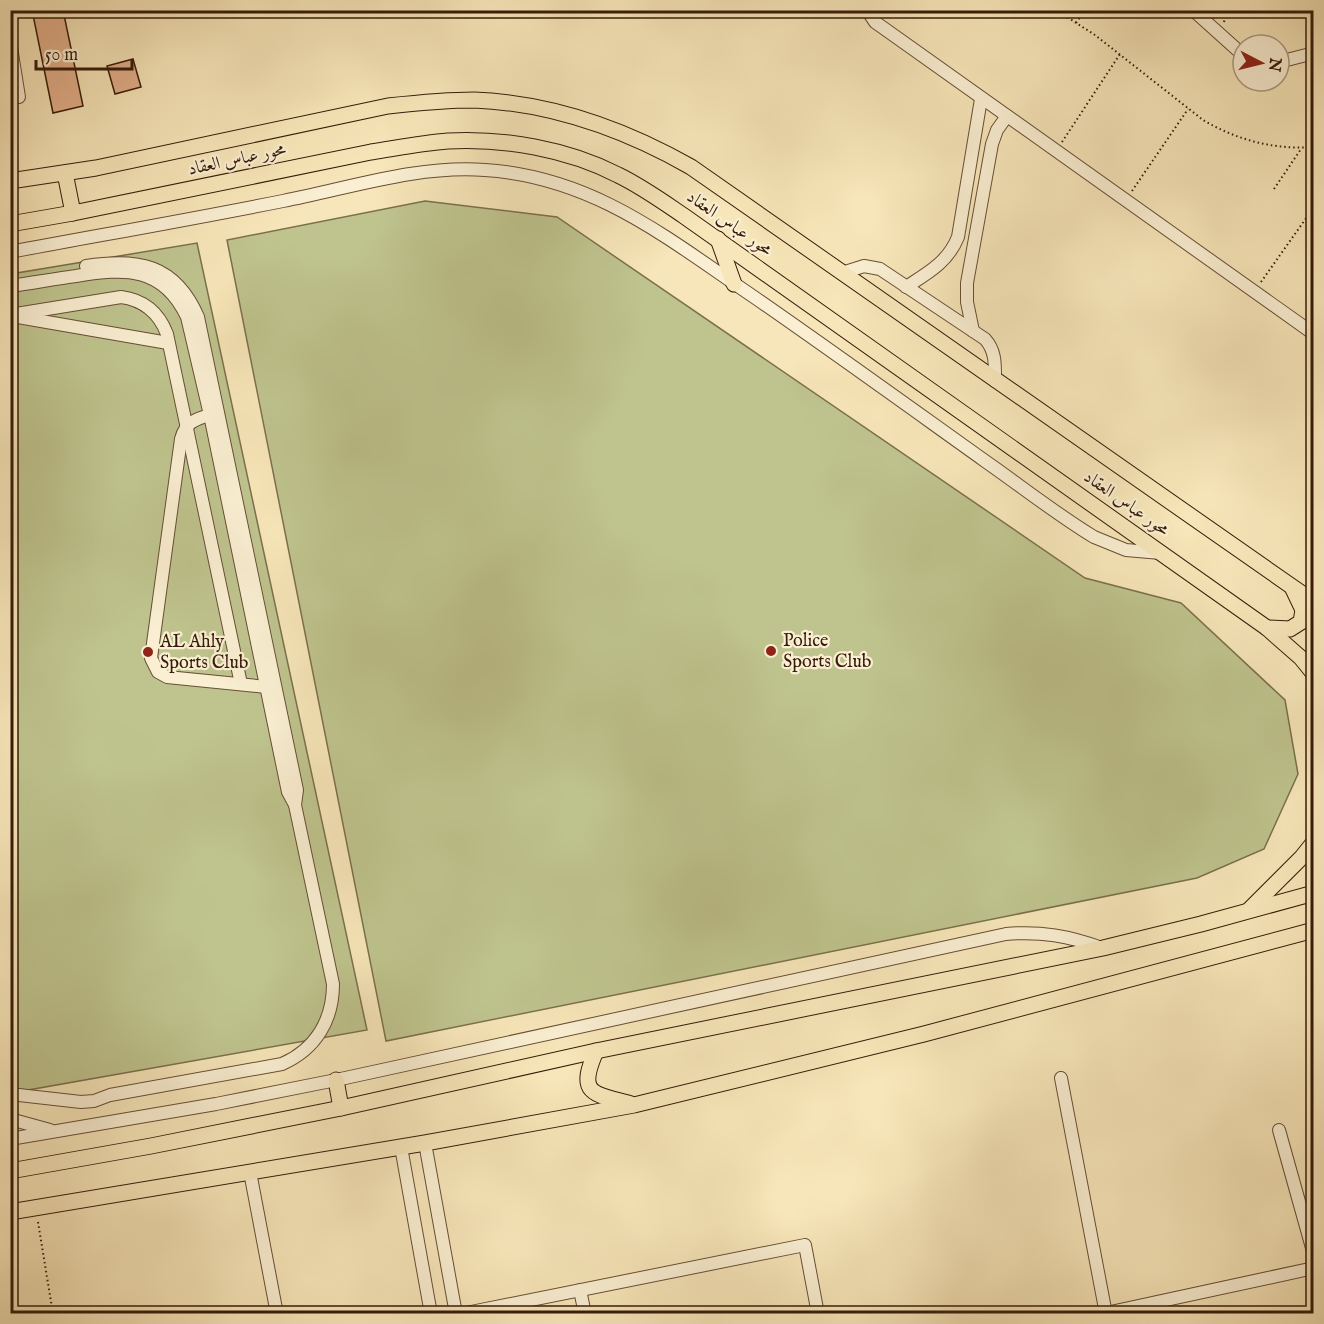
<svg xmlns="http://www.w3.org/2000/svg" width="1324" height="1324" font-family="'IM FELL English',Amiri,serif">
	<style>
		.green { fill: #bfc48e; stroke: #7b704c; stroke-width: 1.5 }
		.building { fill: #e2af8a; stroke: #371b0a; stroke-width: 1.5 }
		.lines { fill: none; stroke-linecap: round; stroke-linejoin: round }
		.minor-casing { stroke: #674e36; stroke-width: 14 }
		.major-casing { stroke: #371b0a; stroke-width: 17 }
		.path { stroke: #371b0a; stroke-width: 2; stroke-dasharray: 1.5 3; stroke-linecap: butt }
		.minor { stroke: #faefd2; stroke-width: 12 }
		.major { stroke: #f7e6b9; stroke-width: 15 }
		.poi-dot { fill: #8f2418; stroke: #faefd2; stroke-width: 2 }
		.labels { text-anchor: middle; dominant-baseline: central; stroke-width: 4.5; stroke-linejoin: round; paint-order: stroke }
		.street-label { font-size: 18px; fill: #371b0a; stroke: #faefd2 }
		.poi-label { font-size: 18px; fill: #371b0a; stroke: #faefd2; text-anchor: start }
	</style>
	<rect width="100%" height="100%" fill="#f7e6b9"/>
	<filter id="stains"><feTurbulence type="fractalNoise" baseFrequency=".00333" numOctaves="4"/><feColorMatrix values="0 0 0 0 .2 0 0 0 0 .09 0 0 0 0 .02 0 0 0 .5 -.17"/></filter>
	<radialGradient id="worn" r=".72"><stop offset=".6" stop-color="#630" stop-opacity="0"/><stop offset="1" stop-color="#630" stop-opacity=".3"/></radialGradient>
	<g class="green">
		<path d="M425,201L557,217L1085,578L1181,603L1285,700L1298,774L1264,849L1197,878L386,1041L227,240Z"/>
		<path d="M197,243L367,1030L11,1093V274Z"/>
	</g>
	<g class="building">
		<path d="M32,10H63L83,106L53,113Z"/>
		<path d="M133,59L141,87L115,94L107,66Z"/>
	</g>
	<g class="lines">
		<defs>
			<g id="minor">
				<path d="M867,10L875,22L1314,334"/>
				<path d="M1193,10L1243,55"/>
				<path d="M10,41L19,97"/>
				<path d="M1279,62L1314,53"/>
				<path d="M10,252C101,235 193,219 283,201C350,188 417,165 485,170C594,177 668,239 754,297C832,351 908,406 985,461C1021,486 1056,514 1094,537L1126,550L1161,553"/>
				<path d="M86,266C138,258 175,264 198,317L297,790L295,805"/>
				<path d="M842,273L864,266L880,269L985,339C996,351 995,365 995,381"/>
				<path d="M10,286C32,283 54,279 76,276C125,268 163,266 187,317L210,415L288,792L295,805L333,984C333,1020 316,1049 282,1064L110,1095L94,1101L81,1102L10,1094"/>
				<path d="M906,287C928,273 948,262 958,237L981,99"/>
				<path d="M10,315L121,297C144,300 159,313 167,334L241,684"/>
				<path d="M18,317L168,343"/>
				<path d="M973,331L967,302V283L992,144L997,130L1007,116"/>
				<path d="M210,415C195,419 185,423 181,439L151,658L158,672L167,677L267,687"/>
				<path d="M1061,1078L1106,1314"/>
				<path d="M10,1119L50,1130"/>
				<path d="M1279,1130L1314,1255"/>
				<path d="M10,1139L216,1104L336,1080L1006,934C1041,931 1069,936 1102,948"/>
				<path d="M425,1143L456,1314"/>
				<path d="M401,1147L431,1314"/>
				<path d="M250,1172L277,1314"/>
				<path d="M580,1290L585,1314"/>
				<path d="M1106,1313L1314,1268"/>
				<path d="M461,1314L805,1245L818,1314"/>
			</g>
			<g id="major">
				<path d="M65,173L73,213"/>
				<path d="M10,181L96,168L388,106C416,103 445,100 474,100C552,103 624,129 691,167L1314,602"/>
				<path d="M10,224L73,213L371,152C397,148 422,143 448,141C504,138 568,149 618,175C641,186 662,201 684,216L1267,628L1301,658L1314,674"/>
				<path d="M718,239L734,284"/>
				<path d="M1267,628L1290,629L1301,622L1303,610L1293,589"/>
				<path d="M1250,909L1302,857L1314,842"/>
				<path d="M596,1051C577,1095 592,1093 631,1104"/>
				<path d="M336,1080L341,1108"/>
				<path d="M10,1171L151,1146L341,1108L596,1051L1103,948L1201,924L1314,893"/>
				<path d="M10,1212L425,1143L634,1105L924,1034L1314,930"/>
			</g>
		</defs>
		<use href="#minor" class="minor-casing"/>
		<use href="#major" class="major-casing"/>
		<g class="path">
			<path d="M1056,10L1095,35L1203,120C1237,140 1274,150 1314,147"/>
			<path d="M1224,22L1227,10"/>
			<path d="M1076,23L1085,10"/>
			<path d="M1062,142L1120,54"/>
			<path d="M1274,189L1301,149"/>
			<path d="M1132,191L1188,109"/>
			<path d="M1261,282L1314,207"/>
			<path d="M38,1222L53,1314"/>
		</g>
		<use href="#minor" class="minor"/>
		<use href="#major" class="major"/>
	</g>
	<g class="poi-dot">
		<circle cx="771" cy="651" r="6"/>
		<circle cx="148" cy="652" r="6"/>
	</g>
	<g class="labels">
		<g class="street-label">
			<text transform="translate(237 160) rotate(-12)">محور عباس العقاد</text>
			<text transform="translate(729 224) rotate(35)">محور عباس العقاد</text>
			<text transform="translate(1126 504) rotate(35)">محور عباس العقاد</text>
		</g>
		<g class="poi-label">
			<text x="783" y="641">Police<tspan x="783" dy="21">Sports Club</tspan></text>
			<text x="160" y="642">AL Ahly<tspan x="160" dy="21">Sports Club</tspan></text>
		</g>
	</g>
	<rect width="1324" height="1324" fill="none" stroke="#f7e6b9" stroke-width="36"/>
	<rect x="12" y="12" width="1300" height="1300" fill="none" stroke="#371b0a" stroke-width="3"/>
	<rect x="18" y="18" width="1288" height="1288" fill="none" stroke="#371b0a" stroke-width="1.5"/>
	<g transform="translate(1261 63) rotate(97)"><circle r="28" fill="#faefd2" stroke="#ac9a82" stroke-width="1.5"/>
	<path d="M0-4.5L10 22L0 15L-10 22Z" fill="#8f2418"/>
	<text y="-9" font-size="16" font-weight="bold" text-anchor="middle" fill="#371b0a">N</text>
	</g>
	<path d="M36 60v9h96v-9" fill="none" stroke="#371b0a" stroke-width="3"/>
	<text x="45" y="60" font-size="18" fill="#371b0a" stroke="#faefd2" stroke-width="4.5" paint-order="stroke">50 m</text>
	<rect width="100%" height="100%" filter="url(#stains)"/>
	<rect width="100%" height="100%" fill="url(#worn)"/>
</svg>
